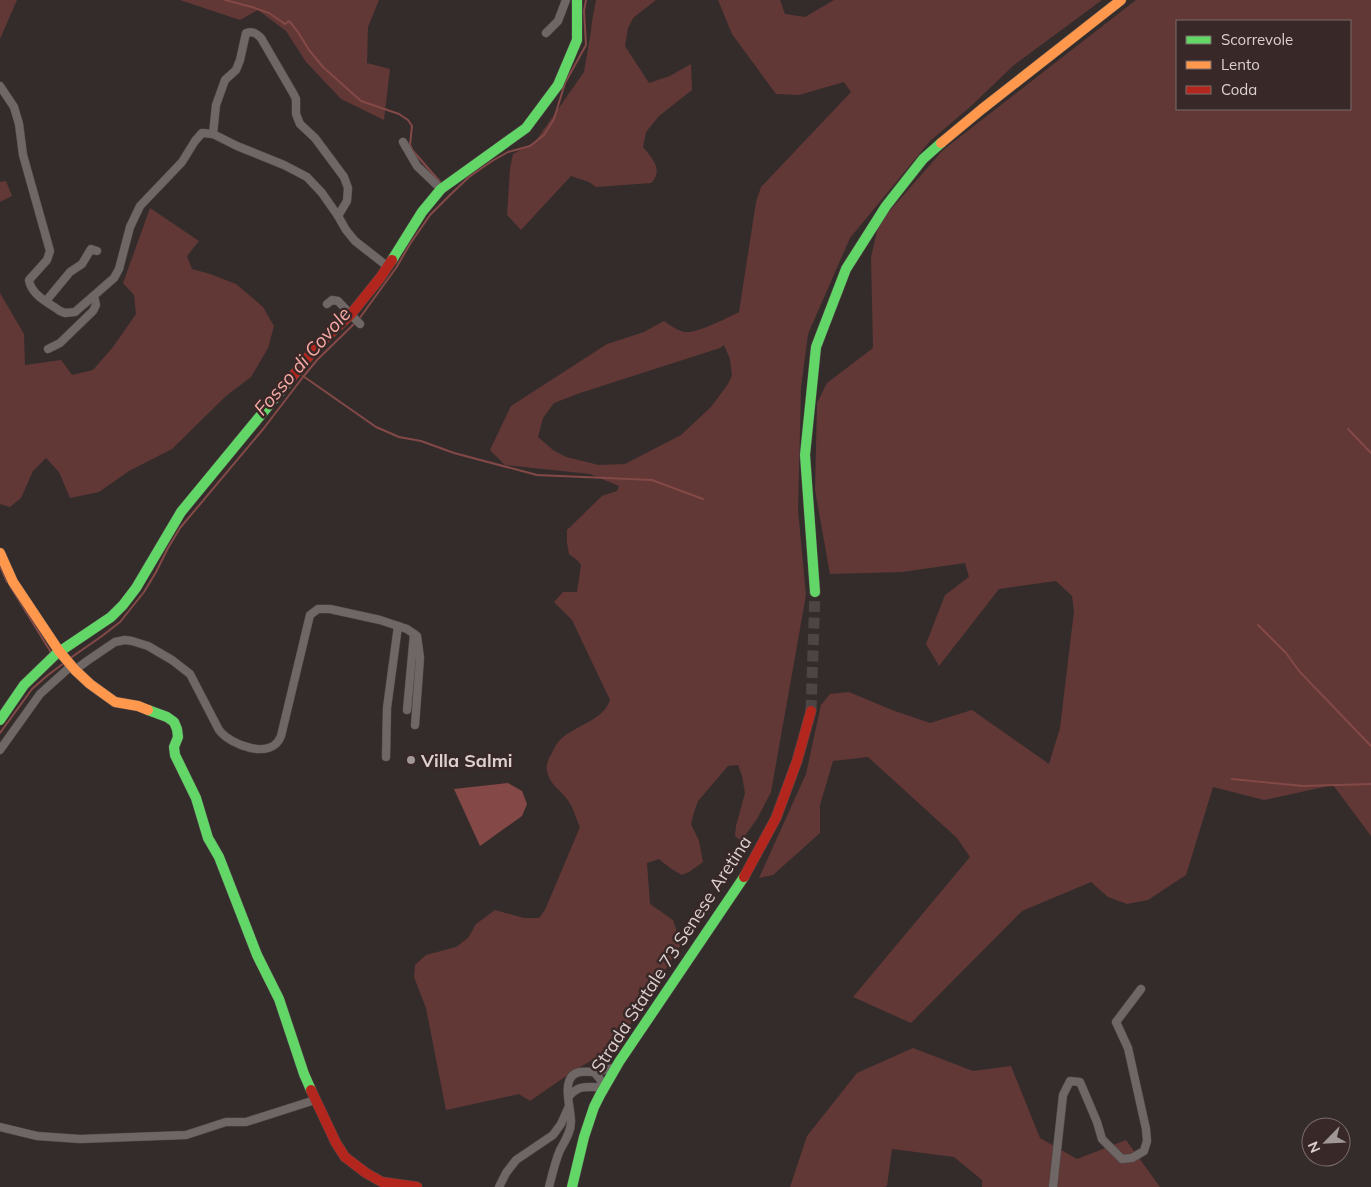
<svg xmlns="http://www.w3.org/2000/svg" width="1371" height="1187" font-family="Mulish,sans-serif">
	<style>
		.green { fill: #613836; fill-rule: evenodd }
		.water { fill: #844947 }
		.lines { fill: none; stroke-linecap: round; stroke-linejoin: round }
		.stream { stroke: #844947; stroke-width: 2 }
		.primary-tunnel { stroke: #4d4544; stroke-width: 11; stroke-dasharray: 11 5.5; stroke-linecap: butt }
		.street-casing { stroke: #524a49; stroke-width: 9 }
		.fast-casing { stroke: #524a49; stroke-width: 11 }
		.slow-casing { stroke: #524a49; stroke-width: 11 }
		.jam-casing { stroke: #524a49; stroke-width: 11 }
		.street { stroke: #6e6766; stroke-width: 8 }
		.fast { stroke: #63d668; stroke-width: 10 }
		.slow { stroke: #ff974d; stroke-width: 10 }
		.jam { stroke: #b3261e; stroke-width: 10 }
		.poi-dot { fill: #a19796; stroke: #382827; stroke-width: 2 }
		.labels { text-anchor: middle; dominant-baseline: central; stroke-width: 5; stroke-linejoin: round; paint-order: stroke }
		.poi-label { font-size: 18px; font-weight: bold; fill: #dcd1d0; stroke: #382827; text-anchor: start }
		.street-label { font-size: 18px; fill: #dcd1d0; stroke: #382827 }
		.water-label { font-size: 19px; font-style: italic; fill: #f9aba6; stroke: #382827 }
	</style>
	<rect width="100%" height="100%" fill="#342c2b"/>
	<g class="green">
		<path d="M0,0H17L0,39Z"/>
		<path d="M180,0H379L368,27L367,63L390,69L384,120L341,99L306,62L286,31L258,10L240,20Z"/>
		<path d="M596,0H656L633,18L628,28L625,46L649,83L670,76L691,64L692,90L659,116L646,132L643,147C652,158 664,170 651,183L596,187L589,182L571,176L521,230L507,215L510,169L513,154L535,142L584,72L591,31L592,21Z"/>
		<path d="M718,0H780L785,14L805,17L834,0H1102L1014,65L971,106L930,141L850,238L808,334L801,388L798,510L806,595L771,792L757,819L741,841L735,836L736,826L745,793L742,776L738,765L728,766L698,801L694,812L691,824L699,841L703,862L689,872L682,875L670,868L659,859L647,863L650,904L673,920L681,945L617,1045L572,1072L530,1101L519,1094L446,1110L426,1008L414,977L415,965L426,955L456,947L468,938L476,924L495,910L524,918H539L545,910L580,827C576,819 574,809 569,802C562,790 550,786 547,771C546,764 548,759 552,753C554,748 556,744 560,740C575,725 603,721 610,700L572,620L554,602L563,592H577L581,565L577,560L569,554L567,543V530L602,496L617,491L619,486L590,474L505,465L490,450L511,406L607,344L644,332L664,321C670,325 679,332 686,332C698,333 727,318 739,312L756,202L761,187L851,92L844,82L799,95L776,94L732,34ZM724,345L730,359L732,376L728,384L711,407L681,435L625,464L599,465L566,457L553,450L538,437L543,418L554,403L580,393L720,348Z"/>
		<path d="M1136,0H1371V836L1333,785L1264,800L1213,787L1186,875L1148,900L1127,904L1108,897L1091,882L1022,911L911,1023L853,997L970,857L957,838L868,757L833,761L820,805V833L773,875L759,878L806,774L821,705L830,694L849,692L892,710L930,723L972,710L1049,764L1060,728L1074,611L1072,596L1056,581L999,589L939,666L926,644L945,595L969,577L965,563L902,572L830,574L815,490L817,403L827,383L873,348L871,257L879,223L943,150ZM1177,21H1350V109H1177Z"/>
		<path d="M6,181L12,196L0,202V182Z"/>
		<path d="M150,208L199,241L187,256L192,269L210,274L236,284L263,307L274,326L268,348L251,377L226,396L172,449L129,471L99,492L70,498L59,472L46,458L33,471L21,498L10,507L0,504V293L24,334L25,365L61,360L72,375L93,370L113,347L136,314L134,295L123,283Z"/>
		<path d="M913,1048L973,1071L1011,1066L1040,1138L1077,1159L1126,1140L1160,1187H982V1180L954,1157L892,1149L887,1186L884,1187H790L807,1136L857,1073Z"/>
	</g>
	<path class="water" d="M508,783L522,791L527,804L522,816L480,846L454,789Z"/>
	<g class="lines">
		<g class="stream">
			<path d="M225,0L252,7L269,13L285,24L289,21L298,32L309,50L323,67L361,101L399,114L408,120L412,126L410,145L413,151L441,183"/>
			<path d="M359,319L396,268L410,244L430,215L450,195L469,177L492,161L508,152L530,146L544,135L554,119L565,83L586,45L584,11L586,0"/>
			<path d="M303,376L376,427L399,437L421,441L454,453L537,475L652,480L703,499"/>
			<path d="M1348,429L1371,453"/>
			<path d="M0,566L7,582"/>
			<path d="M10,586L52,654"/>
			<path d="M1258,625L1286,653L1299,671L1371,746"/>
			<path d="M69,659L102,636L120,622L144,592L156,572L168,548L180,528L264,428L303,377L317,360L356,322"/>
			<path d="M0,733L32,689L48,675L64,663"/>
			<path d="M1232,779L1303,786L1371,784"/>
		</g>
		<path class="primary-tunnel" d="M811,711L815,592"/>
		<defs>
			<g id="street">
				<path d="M546,33L558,21L566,0"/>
				<path d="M0,86L14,107L19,124L23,155L50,251L47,260L29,280C31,295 49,303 60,311L65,313L75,312L114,278L119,269L130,227L140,206L182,162L195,141L202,133L213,134L237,146L284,165L307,177L322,193L338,216L346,230L355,241L387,266"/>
				<path d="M213,134L216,105L225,80L236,70L240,60L246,33C253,31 256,33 261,38L293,93L296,99V114L300,124L315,138L344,177L348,188L347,201L338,216"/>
				<path d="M403,142L417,166L441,189"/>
				<path d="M46,301L70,272L82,264L91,249L97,251"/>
				<path d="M327,304L332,300L338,301L360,324"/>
				<path d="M48,349L60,343L93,311L96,305L94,296"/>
				<path d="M75,670L87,661L115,642L125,640L132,641L148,646L172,660L190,674L219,730C230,745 272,761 281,736L310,615L318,609H330L380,620L407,629L417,636L420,658L415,725"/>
				<path d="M407,710L414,634"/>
				<path d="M0,750L40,694L71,666"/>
				<path d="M386,757L387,708L398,626"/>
				<path d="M569,1096C581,1083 588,1088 604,1087L600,1079L594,1072"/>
				<path d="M0,1127L37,1136L80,1139L186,1135L226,1122H246L315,1100"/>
				<path d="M499,1187L506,1173L516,1160L553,1135L561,1124L569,1106"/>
				<path d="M549,1187C552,1175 555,1162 560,1150C565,1141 571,1132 571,1122C571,1109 563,1086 572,1076C578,1070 586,1072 593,1072C601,1071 609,1069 616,1067"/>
				<path d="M1053,1187L1063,1095L1070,1081L1080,1082L1097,1122L1102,1139L1122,1159L1132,1158L1144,1151L1147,1141L1146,1129L1128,1048L1116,1022L1141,989"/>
			</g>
			<g id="fast">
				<path d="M392,260L422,212L441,189L526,128L558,85L577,40V0"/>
				<path d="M815,592L805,455L816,347L846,269L886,206L923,159L941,143"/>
				<path d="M148,710L167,717L174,722L177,729L178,737L174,747L175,755L196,798L208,838L219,857L257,955L279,999L304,1074L311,1090"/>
				<path d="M0,720L24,685L56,654L111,617L123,605L136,588L181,512L288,382"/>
				<path d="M572,1187L584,1137L594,1107L600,1095L619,1062L744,877"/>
			</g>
			<g id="slow">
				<path d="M941,143L982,109L1121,0"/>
				<path d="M0,553L13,582L59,651L75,670L90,684L115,702L138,706L148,710"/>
			</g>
			<g id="jam">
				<path d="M288,382L317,346L351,314L380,278L392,260"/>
				<path d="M744,877L776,818L797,761L811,711"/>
				<path d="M311,1090L336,1143L345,1157L366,1173L382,1182L417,1187"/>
			</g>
		</defs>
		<use href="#street" class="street-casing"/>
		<use href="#fast" class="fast-casing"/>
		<use href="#slow" class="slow-casing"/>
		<use href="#jam" class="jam-casing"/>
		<use href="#street" class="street"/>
		<use href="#fast" class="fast"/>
		<use href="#slow" class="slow"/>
		<use href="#jam" class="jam"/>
	</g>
	<circle class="poi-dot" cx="411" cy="760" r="5"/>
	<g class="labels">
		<g class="poi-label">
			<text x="421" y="760">Villa Salmi</text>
		</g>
		<g class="street-label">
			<text transform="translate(671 954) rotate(-57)">Strada Statale 73 Senese Aretina</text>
		</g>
		<g class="water-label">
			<text transform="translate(302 361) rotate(-49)">Fosso di Covole</text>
		</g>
	</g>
	<rect x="1176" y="20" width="175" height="90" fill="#382827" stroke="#7a6c6b"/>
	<rect x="1186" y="36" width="25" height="8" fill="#63d668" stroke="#7a6c6b"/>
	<text x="1221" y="45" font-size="15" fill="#dcd1d0">Scorrevole</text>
	<rect x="1186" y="61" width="25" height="8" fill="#ff974d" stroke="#7a6c6b"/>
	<text x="1221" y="70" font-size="15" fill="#dcd1d0">Lento</text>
	<rect x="1186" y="86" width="25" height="8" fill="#b3261e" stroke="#7a6c6b"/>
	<text x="1221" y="95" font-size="15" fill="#dcd1d0">Coda</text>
	<g transform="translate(1326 1142) rotate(246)"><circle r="24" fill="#382827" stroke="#7a6c6b"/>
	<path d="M0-4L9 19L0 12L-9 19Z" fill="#a19796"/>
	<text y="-8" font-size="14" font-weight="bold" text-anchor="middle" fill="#dcd1d0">N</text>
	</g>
</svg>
